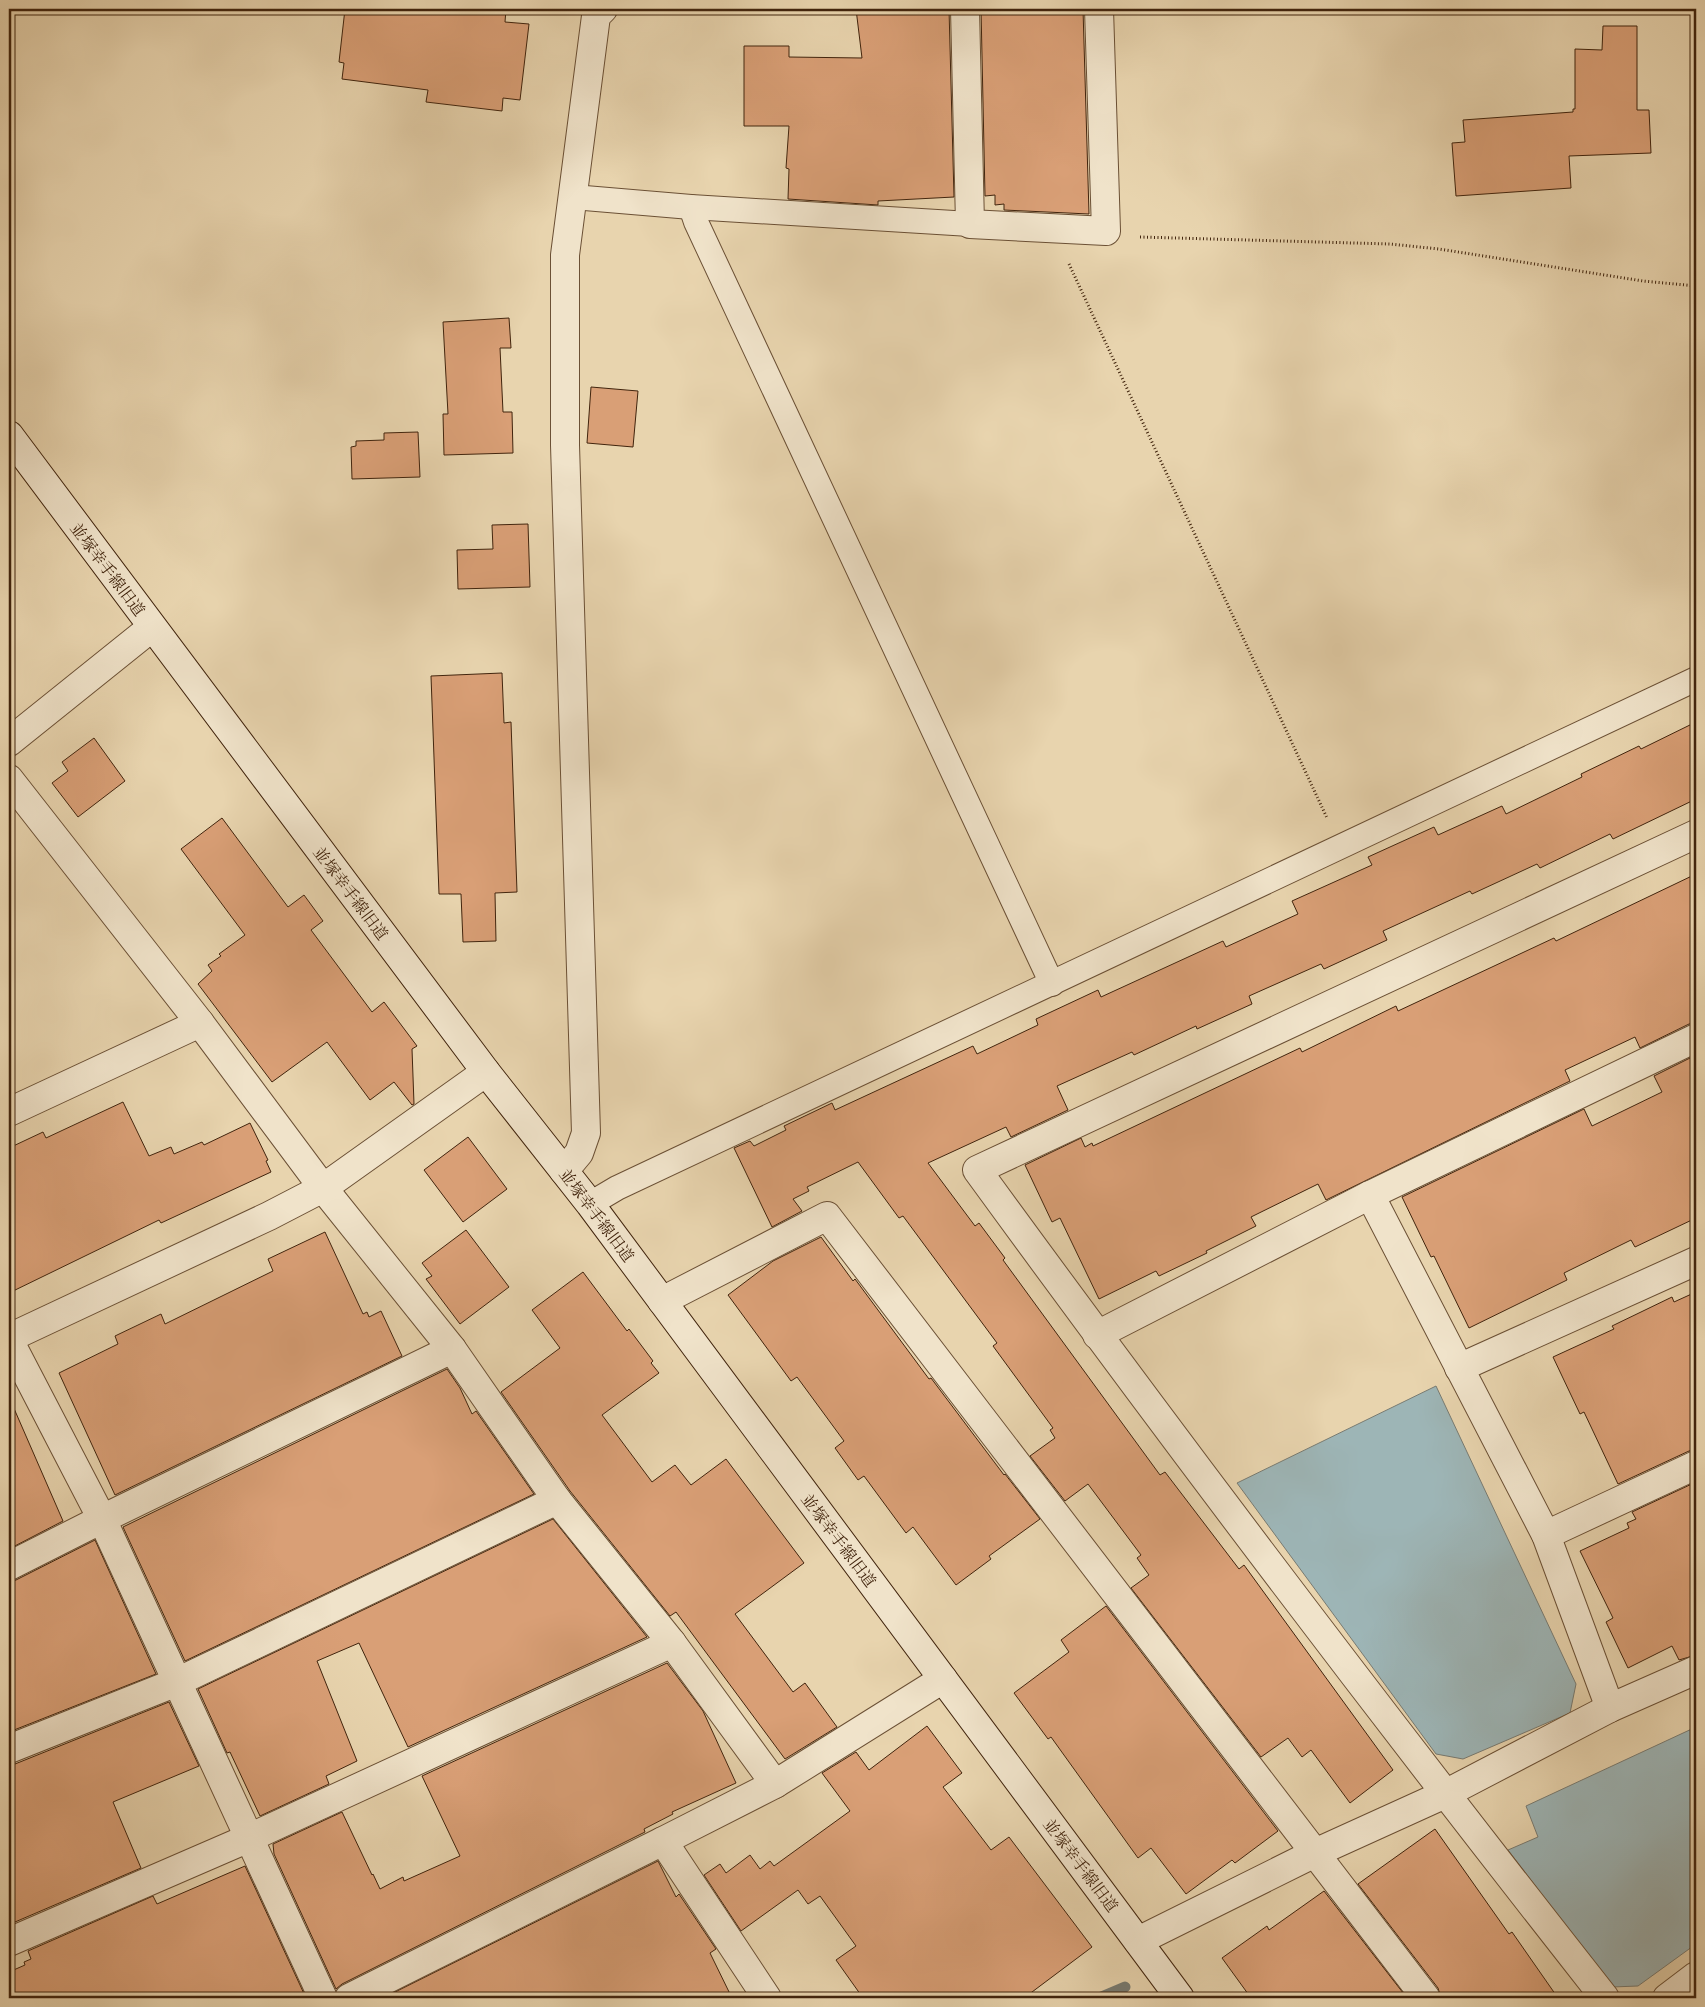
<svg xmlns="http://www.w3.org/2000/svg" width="1705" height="2007" font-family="'Gentium Book Plus','Noto Serif JP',serif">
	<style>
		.water { fill: #9db5b6; stroke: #787b72 }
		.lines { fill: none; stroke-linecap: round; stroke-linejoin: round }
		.stream { stroke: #787b72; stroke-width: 11 }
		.building { fill: #d99f76; stroke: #41240d }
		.lane-casing { stroke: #6b5035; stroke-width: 26 }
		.street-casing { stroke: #6b5035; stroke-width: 30 }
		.secondary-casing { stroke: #41240d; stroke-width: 30 }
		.path { stroke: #41240d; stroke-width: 3; stroke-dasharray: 1 2.5; stroke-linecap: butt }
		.lane { stroke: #f0e3ca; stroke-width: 24 }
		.street { stroke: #f0e3ca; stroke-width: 28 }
		.secondary { stroke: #f0e3ca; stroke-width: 28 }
		.labels { text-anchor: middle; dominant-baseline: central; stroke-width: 4.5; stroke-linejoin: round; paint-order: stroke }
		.street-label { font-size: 16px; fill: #41240d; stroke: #f0e3ca }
	</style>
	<rect width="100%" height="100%" fill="#e8d4ae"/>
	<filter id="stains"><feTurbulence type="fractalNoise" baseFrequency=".004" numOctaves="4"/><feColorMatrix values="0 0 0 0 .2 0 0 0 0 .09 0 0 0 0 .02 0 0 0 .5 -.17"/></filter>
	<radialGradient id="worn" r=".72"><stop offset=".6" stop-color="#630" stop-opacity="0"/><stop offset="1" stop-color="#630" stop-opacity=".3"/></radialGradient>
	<g class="water">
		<path d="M1436,1386L1576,1684L1570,1713L1463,1759L1436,1754L1237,1483Z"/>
		<path d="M1696,1727V1944L1638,1986L1612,1987L1508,1850L1538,1837L1526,1806Z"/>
	</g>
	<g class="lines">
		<path class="stream" d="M1099,1998L1125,1987"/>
	</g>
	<g class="building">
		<path d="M345,9H506L505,22L529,24L520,100L503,98L502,111L426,102L428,90L342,79L344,63L339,62Z"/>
		<path d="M856,9H949L954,197L878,201V205L788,199L789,169L786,168L789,126H744V46H789V57L862,58Z"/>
		<path d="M981,9H1083L1089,214L1004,210V204L995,205V195L985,196Z"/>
		<path d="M1603,26H1637V110H1649L1651,153L1569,156L1571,188L1456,196L1452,143L1465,142L1463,120L1573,112V109H1575V49L1602,50Z"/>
		<path d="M509,318L511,348H500L503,412H512L513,453L444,455L443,414H448L443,322Z"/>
		<path d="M591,387L638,391L633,447L587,443Z"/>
		<path d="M418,432L420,477L352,479L351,447L356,446V441L384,440V433Z"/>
		<path d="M528,524L530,587L458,589L457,550L493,549L492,525Z"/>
		<path d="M502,673L504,723L511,722L517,892L495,893L496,941L463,942L461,894H439L431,676Z"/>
		<path d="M1696,722V799L1613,839L1610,834L1540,868L1537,864L1472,894L1470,891L1383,931L1387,940L1324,969L1321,964L1249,996L1252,1004L1197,1029L1196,1026L1134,1055L1132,1052L1057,1086L1068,1110L1011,1137L1006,1127L928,1163L975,1226L979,1223L1005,1258L1003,1260L1160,1475L1165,1472L1239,1569L1244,1565L1393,1770L1350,1803L1311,1750L1302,1757L1288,1738L1261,1757L1131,1588L1149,1575L1137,1558L1141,1555L1088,1484L1065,1501L1030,1456L1055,1438L1050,1430L1053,1428L993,1346L997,1343L903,1216L899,1218L858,1162L807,1187L809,1191L793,1199L802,1211L772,1227L734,1148L750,1141L754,1146L786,1130L784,1126L832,1103L835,1110L973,1046L977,1054L1038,1025L1036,1019L1098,990L1101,997L1223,941L1226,947L1298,914L1292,901L1372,865L1368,857L1434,827L1438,835L1502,806L1506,814L1582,777L1581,774L1639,746L1641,749Z"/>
		<path d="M94,738L125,781L78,817L52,783L68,771L62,762Z"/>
		<path d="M222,818L288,907L304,895L323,921L311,930L372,1012L384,1002L417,1046L412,1049L414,1104L412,1105L394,1082L370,1100L327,1042L272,1082L198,984L212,971L208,965L221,956L219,954L245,935L181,849Z"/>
		<path d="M1696,874V1023L1689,1024L1640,1048L1635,1037L1565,1070L1570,1081L1326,1200L1318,1184L1251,1217L1256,1226L1206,1251L1207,1253L1159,1276L1156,1271L1099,1299L1060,1218L1052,1222L1025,1165L1081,1138L1085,1147L1092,1143L1093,1146L1300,1048L1302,1052L1396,1006L1398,1011L1554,938L1556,941Z"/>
		<path d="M1696,1055V1218L1635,1247L1631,1240L1564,1273L1567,1280L1469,1328L1434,1256L1431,1257L1402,1197L1584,1109L1592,1126L1662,1092L1654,1076Z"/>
		<path d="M123,1102L149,1156L171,1147L174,1154L202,1142L204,1145L250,1123L268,1160L266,1161L271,1172L161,1223L159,1220L9,1293V1148L43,1132L46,1138Z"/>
		<path d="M468,1137L507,1189L463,1222L424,1170Z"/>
		<path d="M466,1230L509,1287L460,1324L426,1279L432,1276L422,1263Z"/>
		<path d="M325,1232L363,1314L367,1312L369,1317L381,1311L402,1356L115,1495L59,1373L118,1344L115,1336L161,1314L165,1324L273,1271L268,1259Z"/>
		<path d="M821,1237L853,1281L855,1279L929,1379L931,1378L1004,1475L1005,1474L1040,1519L989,1556L991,1559L956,1585L913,1527L906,1533L864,1476L858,1480L835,1448L844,1441L797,1377L791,1381L728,1295L773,1261Z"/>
		<path d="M583,1272L627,1331L629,1329L653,1361L651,1363L659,1373L602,1415L652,1482L675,1465L691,1485L726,1459L804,1563L735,1614L793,1692L805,1683L837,1727L785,1759L676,1612L670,1616L570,1491L501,1392L560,1348L532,1310Z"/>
		<path d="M1696,1292V1450L1689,1451L1618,1484L1584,1412L1580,1414L1553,1357L1614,1329L1612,1326L1672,1297L1674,1302Z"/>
		<path d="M447,1369L460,1388L472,1414L476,1411L534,1494L185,1661L123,1527Z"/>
		<path d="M9,1397L63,1521L9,1549Z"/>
		<path d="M1696,1482V1655L1679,1660L1672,1646L1628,1668L1606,1622L1613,1618L1580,1551L1629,1528L1627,1523L1636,1519L1632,1512Z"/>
		<path d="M553,1519L647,1637L408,1747L359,1643L317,1661L357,1761L326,1776L329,1784L260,1816L230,1752L227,1753L198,1689Z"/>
		<path d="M95,1540L156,1674L9,1732V1582L16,1580Z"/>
		<path d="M1106,1606L1278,1831L1235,1863L1232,1860L1186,1894L1151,1848L1138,1858L1051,1737L1048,1739L1014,1693L1069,1652L1061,1640Z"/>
		<path d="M667,1663L703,1711L736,1783L672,1812L673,1814L644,1829L645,1832L342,1984L336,1989L274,1854L273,1844L342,1812L372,1875L373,1874L380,1889L403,1877L404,1881L460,1856L422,1776Z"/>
		<path d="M169,1702L199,1766L113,1802L141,1868L15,1922L9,1908V1764H15Z"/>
		<path d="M927,1726L962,1773L943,1787L991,1850L1009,1837L1092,1947L1024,1998H863L836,1960L856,1946L820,1896L808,1904L798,1890L741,1931L704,1875L720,1864L726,1873L750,1855L760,1869L770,1861L774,1866L850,1811L822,1773L856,1752L869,1770Z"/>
		<path d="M1435,1829L1509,1934L1512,1932L1558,1998H1441L1438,1988L1358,1884Z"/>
		<path d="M658,1861L676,1897L679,1894L716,1949L710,1953L732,1998H383Z"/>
		<path d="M245,1866L306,1998H9V1972L25,1965L24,1962L31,1959L28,1951L153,1896L157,1904Z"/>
		<path d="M1324,1891L1407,1998H1251L1222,1958L1267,1926L1269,1930Z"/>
	</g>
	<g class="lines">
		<defs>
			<g id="lane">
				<path d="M573,197L691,207L970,224"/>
				<path d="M691,207L696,222L1052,984"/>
				<path d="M590,1204L617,1188L1696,679"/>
			</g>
			<g id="street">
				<path d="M965,9L970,224L1106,231L1099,9"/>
				<path d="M9,742L151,628"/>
				<path d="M9,779L200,1023L323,1188L452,1349L557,1500L672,1643L775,1784L663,1841L767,1998"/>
				<path d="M9,1112L200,1023"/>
				<path d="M564,1171L579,1153L586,1133L565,445V255L596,16L603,9"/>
				<path d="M1370,1195L1546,1535L1610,1708"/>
				<path d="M662,1301L827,1216L1426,1998"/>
				<path d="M1097,1335L1370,1195L1696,1038"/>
				<path d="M9,1338L269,1216L323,1188L486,1072"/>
				<path d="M9,1340L102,1519L323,1998"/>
				<path d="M1459,1368L1696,1261"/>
				<path d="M1546,1535L1696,1465"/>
				<path d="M9,1566L102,1519L452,1349"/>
				<path d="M9,1749L177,1682L557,1500"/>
				<path d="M775,1784L943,1679"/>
				<path d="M1138,1941L1315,1853L1445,1794L1610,1708L1696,1670"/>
				<path d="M9,1942L249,1838L672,1643"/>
				<path d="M349,1998L663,1841"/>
				<path d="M1605,1998C1391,1726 1181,1450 977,1170L1696,834"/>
				<path d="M1667,1998L1696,1976"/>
			</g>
			<path id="secondary" d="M9,435L486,1072L590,1204L1180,1998"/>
		</defs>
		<use href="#lane" class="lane-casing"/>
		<use href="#street" class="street-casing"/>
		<use href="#secondary" class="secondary-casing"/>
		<g class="path">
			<path d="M1140,237L1390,244L1439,249L1643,281L1696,286"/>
			<path d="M1069,264L1327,818"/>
		</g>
		<use href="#lane" class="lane"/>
		<use href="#street" class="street"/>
		<use href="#secondary" class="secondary"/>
	</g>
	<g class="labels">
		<g class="street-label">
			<text transform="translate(108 569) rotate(53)">並塚幸手線旧道</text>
			<text transform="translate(351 893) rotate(53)">並塚幸手線旧道</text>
			<text transform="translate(597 1215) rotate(53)">並塚幸手線旧道</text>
			<text transform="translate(839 1540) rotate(53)">並塚幸手線旧道</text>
			<text transform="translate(1081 1865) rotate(53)">並塚幸手線旧道</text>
		</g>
	</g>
	<rect width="1705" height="2007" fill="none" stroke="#e8d4ae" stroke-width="30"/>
	<rect x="10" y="10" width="1685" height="1987" fill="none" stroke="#41240d" stroke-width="2.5"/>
	<rect x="15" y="15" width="1675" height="1977" fill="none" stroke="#41240d"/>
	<rect width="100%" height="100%" filter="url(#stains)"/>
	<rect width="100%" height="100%" fill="url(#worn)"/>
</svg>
